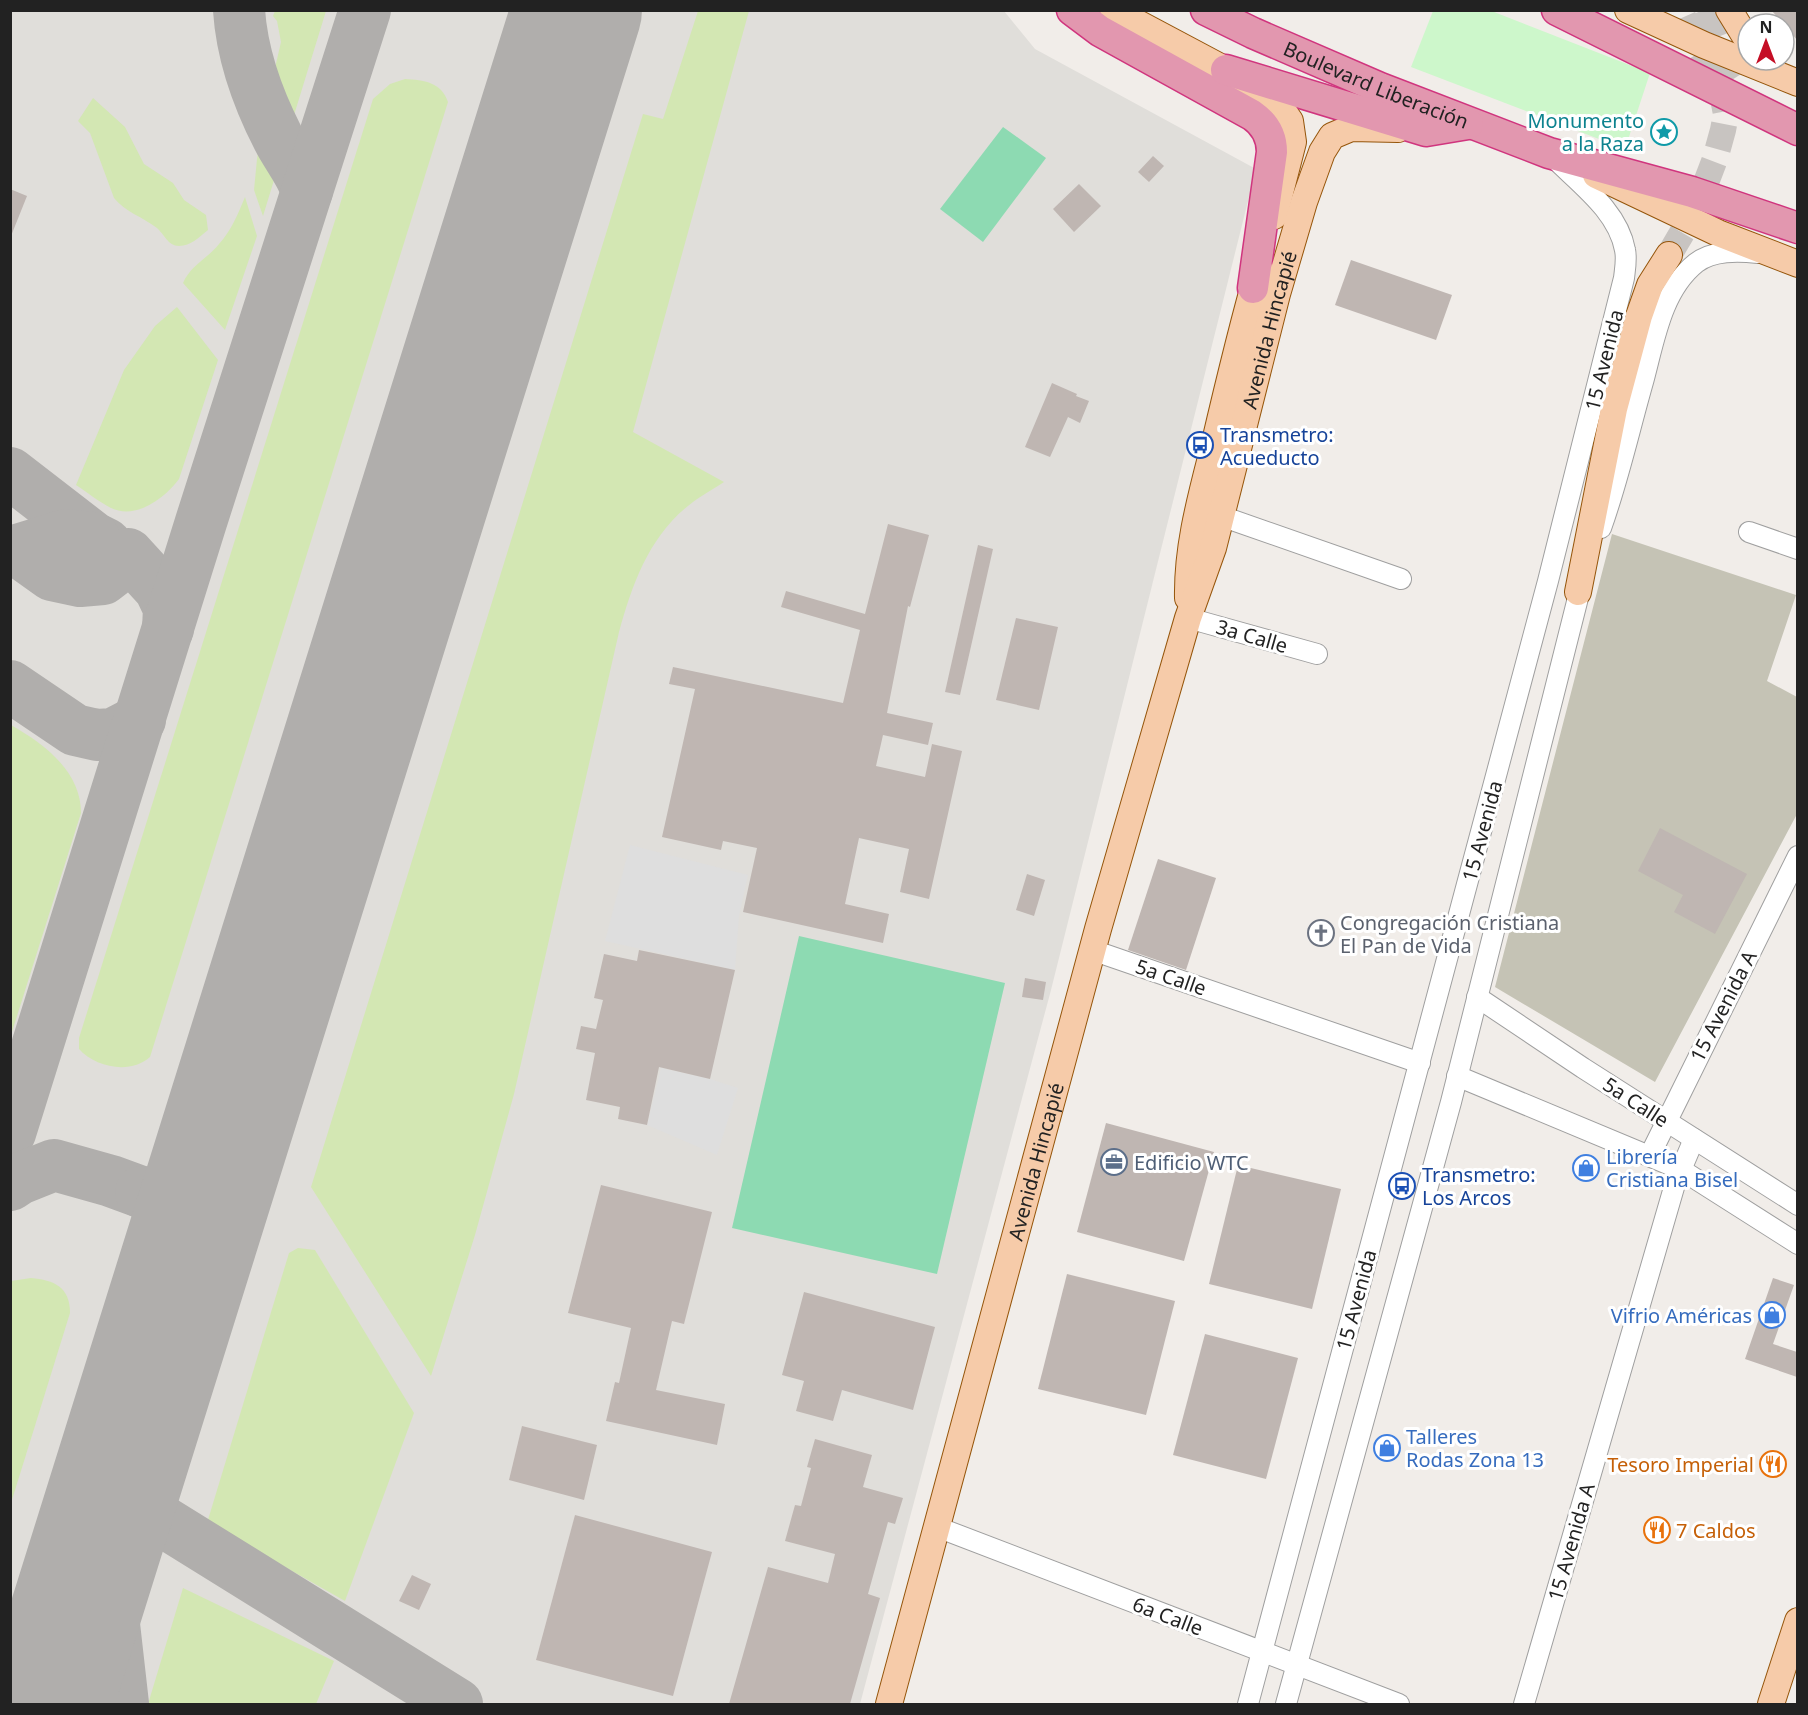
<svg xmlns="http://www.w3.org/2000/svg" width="1808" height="1715" font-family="'Noto Sans',sans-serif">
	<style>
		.airport { fill: #e0deda }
		.construction { fill: #c5c3b5 }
		.grass { fill: #d3e7b3 }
		.park { fill: #cdf7cb }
		.pitch { fill: #8ddab2 }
		.parking { fill: #dedede }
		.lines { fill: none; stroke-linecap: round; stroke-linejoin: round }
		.taxiway { stroke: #b0aeac; stroke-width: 52 }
		.runway { stroke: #b0aeac; stroke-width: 130 }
		.building { fill: #bfb6b2 }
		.major-tunnel { stroke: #c8c4c1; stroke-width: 26; stroke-dasharray: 26 13; stroke-linecap: butt }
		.highway-tunnel { stroke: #c8c4c1; stroke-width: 30; stroke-dasharray: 30 15; stroke-linecap: butt }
		.minor-casing { stroke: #9f9f9f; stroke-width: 22 }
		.major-casing { stroke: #95550a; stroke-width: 28 }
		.highway-casing { stroke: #d0357e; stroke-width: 33 }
		.minor { stroke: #fff; stroke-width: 20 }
		.major { stroke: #f6cba9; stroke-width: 26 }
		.highway { stroke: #e297af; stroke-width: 30 }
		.labels { text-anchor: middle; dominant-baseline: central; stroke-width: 6; stroke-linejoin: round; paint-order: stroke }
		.street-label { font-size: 20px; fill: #222; stroke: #fff }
		.culture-label { font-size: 20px; fill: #0d838f; stroke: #fff; text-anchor: end }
		.transit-label { font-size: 20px; fill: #164399; stroke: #fff; text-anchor: start }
		.worship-label { font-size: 20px; fill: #5b616d; stroke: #fff; text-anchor: start }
		.shop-label { font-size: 20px; fill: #366cbe; stroke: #fff; text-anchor: start }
		.service-label { font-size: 20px; fill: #4e5e75; stroke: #fff; text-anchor: start }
		.food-label { font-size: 20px; fill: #c56008; stroke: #fff; text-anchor: end }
	</style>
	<rect width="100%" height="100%" fill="#f1ede9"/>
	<path class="airport" d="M11,11H1004L1035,49L1256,169L1051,990L860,1704H11Z"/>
	<path class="construction" d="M1612,534L1796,595L1767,681L1797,697V814L1655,1082L1495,987Z"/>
	<g class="grass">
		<path d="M275,11H326L263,216L254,190L257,159L265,111L281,42L277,21L273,16Z"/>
		<path d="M698,11H749L633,432L724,482C714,489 702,495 693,502C650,534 633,582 619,632L514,1094L475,1235L431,1376L311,1187L643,114L663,119Z"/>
		<path d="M405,79C424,80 441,82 448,102L150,1057C130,1075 95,1067 79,1049V1038L373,99L390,84Z"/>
		<path d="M93,98L125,127L144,164L173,183L184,200L206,215L208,230C199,237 191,246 179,246C168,246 164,234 157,228C143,217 125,212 114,198L90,133L78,121Z"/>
		<path d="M245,197L257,236L225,330L183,283C190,266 208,258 219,244C231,231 238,214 245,197Z"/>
		<path d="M177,307L218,360L179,479C165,498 136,520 111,508C99,502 87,492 76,485L124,370L155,326Z"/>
		<path d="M11,725C44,744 81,771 81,813L11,1035Z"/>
		<path d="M298,1248L315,1250L414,1413L345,1601L207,1523L289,1253Z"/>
		<path d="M31,1278C54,1280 70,1287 70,1313L11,1503V1281Z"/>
		<path d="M183,1588L334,1661L316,1704H148Z"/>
	</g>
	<path class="park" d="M1489,10L1650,73L1625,149L1411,67L1433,11Z"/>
	<g class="pitch">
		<path d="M1003,127L1046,158L983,242L940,209Z"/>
		<path d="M799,936L1005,983L937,1274L732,1228Z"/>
	</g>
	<g class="parking">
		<path d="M630,845L748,875L739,916L735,970L605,941Z"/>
		<path d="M661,1068L710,1079L738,1088L717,1155L647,1125Z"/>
	</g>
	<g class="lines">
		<g class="taxiway">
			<path d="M239,10C242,55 258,99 278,138C287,156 301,172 307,191"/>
			<path d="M556,10L567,44"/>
			<path d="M10,473L94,538L106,544"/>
			<path d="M94,538L66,535L17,550L52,575L80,581L103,579L116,569L128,554L160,589L169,608L168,629"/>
			<path d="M10,686L75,730L97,735L113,734L140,720"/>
			<path d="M10,1133L201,522L365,10"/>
			<path d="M10,1185L19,1179L54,1165L111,1181L141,1192L168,1205L183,1218L193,1238"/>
			<path d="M141,1192C166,1195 187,1197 210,1185"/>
			<path d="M114,1491L457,1704"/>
			<path d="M103,1527L123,1704"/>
		</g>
		<path class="runway" d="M47,1704L577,10"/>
	</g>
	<g class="building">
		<path d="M1771,10H1797V40L1784,24Z"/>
		<path d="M1153,156L1164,166L1149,182L1138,172Z"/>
		<path d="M1079,184L1101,206L1074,232L1053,209Z"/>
		<path d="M10,189L27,196L11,236H10Z"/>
		<path d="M1351,260L1452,295L1436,340L1335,305Z"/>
		<path d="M1052,383L1077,394L1076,396L1089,401L1080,423L1068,417L1050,457L1025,447Z"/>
		<path d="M888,524L929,535L910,607L908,606L887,713L933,723L928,745L883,735L876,766L925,777L932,744L962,751L929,899L900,892L909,849L859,838L845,904L889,914L883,943L743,912L757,848L723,841L721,850L662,837L695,689L669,684L673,667L843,703L860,630L781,607L786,591L865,614Z"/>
		<path d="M978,545L993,549L960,695L945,692Z"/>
		<path d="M1016,618L1058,627L1039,710L996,700Z"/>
		<path d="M1660,828L1747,874L1715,934L1674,912L1683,895L1638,871Z"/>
		<path d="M1158,859L1216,878L1186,970L1128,950Z"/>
		<path d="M1027,874L1045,880L1034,916L1016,910Z"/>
		<path d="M639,950L735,970L710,1079L659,1067L647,1125L618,1119L620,1107L586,1100L595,1053L576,1049L581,1026L596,1029L603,1000L594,998L604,954L637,961Z"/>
		<path d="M1025,978L1046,982L1043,1000L1022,997Z"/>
		<path d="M1106,1123L1214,1152L1184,1261L1077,1232Z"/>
		<path d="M1238,1165L1341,1189L1312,1309L1209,1284Z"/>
		<path d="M601,1185L712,1212L684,1324L672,1321L656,1390L725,1404L717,1445L606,1421L615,1382L619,1383L631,1328L568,1313Z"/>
		<path d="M1067,1274L1175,1301L1146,1415L1038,1389Z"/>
		<path d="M1773,1278L1794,1285L1773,1344L1797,1352V1377L1745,1359Z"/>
		<path d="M804,1292L935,1327L913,1410L842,1390L833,1421L796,1411L804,1381L782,1375Z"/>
		<path d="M1205,1334L1298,1358L1266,1479L1173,1455Z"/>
		<path d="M522,1426L597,1445L584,1500L509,1480Z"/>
		<path d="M815,1439L872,1455L863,1487L903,1498L895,1524L888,1522L868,1594L880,1598L850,1704H729L768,1567L828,1583L835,1554L785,1541L795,1505L801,1506L811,1468L807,1467Z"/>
		<path d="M575,1515L712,1552L673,1696L536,1660Z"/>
		<path d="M412,1575L431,1584L419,1610L399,1601Z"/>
	</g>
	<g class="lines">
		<path class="major-tunnel" d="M1669,255L1696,209L1715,159L1723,130L1726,114L1721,88L1695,44L1680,10"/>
		<path class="highway-tunnel" d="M1704,10L1717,44L1738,76"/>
		<defs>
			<g id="minor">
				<path d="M1221,516L1401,579"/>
				<path d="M1601,528C1618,481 1629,431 1643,382C1654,342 1661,291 1696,263C1713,250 1738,251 1758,253"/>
				<path d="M1749,532L1798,549"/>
				<path d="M1188,618L1317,654"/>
				<path d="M1092,950L1420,1063"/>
				<path d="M1477,997L1583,1068L1798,1205"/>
				<path d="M1457,1076L1680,1169L1798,1244"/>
				<path d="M1650,1155L1798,856"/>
				<path d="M937,1527L1399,1704"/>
				<path d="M1248,1704L1548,581L1624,278C1625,269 1627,259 1625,250C1618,211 1580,184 1553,157"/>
				<path d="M1286,1704L1451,1102L1583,578"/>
				<path d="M1524,1704L1675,1184L1694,1139"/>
			</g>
			<g id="major">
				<path d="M1113,10L1226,70L1265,94L1281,108L1290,121L1293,142L1274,216"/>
				<path d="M1628,10L1704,45L1798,83"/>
				<path d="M1729,10L1748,41"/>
				<path d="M1596,175L1718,233L1798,264"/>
				<path d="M1578,592L1614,409L1639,316L1650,285L1669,255"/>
				<path d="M1188,598C1187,546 1201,497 1214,446C1228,386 1242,327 1259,268"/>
				<path id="s1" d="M889,1704L1098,929L1188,618L1213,548L1277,294L1304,202L1322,152L1332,136L1351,128L1398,129"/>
				<path d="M1771,1704L1798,1621"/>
			</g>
			<g id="highway">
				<path d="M1072,10L1100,31L1252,115C1265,124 1272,136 1272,152L1253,288"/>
				<path id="s2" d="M1206,10L1253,33L1380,88L1549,153L1692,192L1798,228"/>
				<path d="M1557,10L1798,130"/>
				<path d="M1226,70L1426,131L1468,124"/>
			</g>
		</defs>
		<use href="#minor" class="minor-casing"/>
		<use href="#major" class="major-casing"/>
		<use href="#highway" class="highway-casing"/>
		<use href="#minor" class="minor"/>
		<use href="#major" class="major"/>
		<use href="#highway" class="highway"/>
	</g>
	<defs>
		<symbol id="sight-ring" viewBox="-11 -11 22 22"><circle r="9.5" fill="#fff" stroke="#0f9aa8" stroke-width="1.5"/><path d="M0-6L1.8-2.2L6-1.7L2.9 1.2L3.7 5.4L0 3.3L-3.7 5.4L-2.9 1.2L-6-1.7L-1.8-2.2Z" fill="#0f9aa8"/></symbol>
		<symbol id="bus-ring" viewBox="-11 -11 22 22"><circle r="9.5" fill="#fff" stroke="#1a4fb4" stroke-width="1.5"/><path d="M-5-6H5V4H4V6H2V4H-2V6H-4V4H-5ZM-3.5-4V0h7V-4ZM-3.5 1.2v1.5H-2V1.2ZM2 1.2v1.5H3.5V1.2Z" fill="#1a4fb4"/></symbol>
		<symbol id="church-ring" viewBox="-11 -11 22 22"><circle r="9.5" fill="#fff" stroke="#6b7280" stroke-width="1.5"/><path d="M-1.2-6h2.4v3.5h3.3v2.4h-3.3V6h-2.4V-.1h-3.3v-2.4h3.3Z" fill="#6b7280"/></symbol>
		<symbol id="office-ring" viewBox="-11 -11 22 22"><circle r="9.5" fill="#fff" stroke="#5c6f8a" stroke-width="1.5"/><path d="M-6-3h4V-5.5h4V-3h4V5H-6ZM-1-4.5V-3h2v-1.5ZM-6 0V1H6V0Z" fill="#5c6f8a"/></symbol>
		<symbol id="shop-ring" viewBox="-11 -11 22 22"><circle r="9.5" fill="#fff" stroke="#3f7fe0" stroke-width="1.5"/><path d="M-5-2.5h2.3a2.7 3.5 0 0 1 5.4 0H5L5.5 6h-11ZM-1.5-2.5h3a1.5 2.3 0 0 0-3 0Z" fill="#3f7fe0"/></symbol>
		<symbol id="restaurant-ring" viewBox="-11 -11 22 22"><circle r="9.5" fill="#fff" stroke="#e8710a" stroke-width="1.5"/><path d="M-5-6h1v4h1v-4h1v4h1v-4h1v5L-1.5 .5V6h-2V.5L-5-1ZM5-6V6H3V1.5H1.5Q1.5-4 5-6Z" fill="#e8710a"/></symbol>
	</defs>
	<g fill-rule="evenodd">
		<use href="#sight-ring" x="1649" y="117" width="30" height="30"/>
		<use href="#bus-ring" x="1185" y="430" width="30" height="30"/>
		<use href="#church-ring" x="1306" y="918" width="30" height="30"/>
		<use href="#office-ring" x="1099" y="1147" width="30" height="30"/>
		<use href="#shop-ring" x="1571" y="1153" width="30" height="30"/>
		<use href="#bus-ring" x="1387" y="1171" width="30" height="30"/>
		<use href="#shop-ring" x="1757" y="1300" width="30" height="30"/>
		<use href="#shop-ring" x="1372" y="1433" width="30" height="30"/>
		<use href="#restaurant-ring" x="1758" y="1449" width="30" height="30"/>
		<use href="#restaurant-ring" x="1642" y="1515" width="30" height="30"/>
	</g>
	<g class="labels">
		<g class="street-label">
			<text stroke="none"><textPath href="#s2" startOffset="186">Boulevard Liberación</textPath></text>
			<text stroke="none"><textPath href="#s1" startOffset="1426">Avenida Hincapié</textPath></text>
			<text transform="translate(1604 360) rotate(-76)">15 Avenida</text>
			<text transform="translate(1252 636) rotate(16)">3a Calle</text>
			<text transform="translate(1482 831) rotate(-75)">15 Avenida</text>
			<text transform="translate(1171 977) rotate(19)">5a Calle</text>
			<text transform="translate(1723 1006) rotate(-63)">15 Avenida A</text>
			<text transform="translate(1636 1102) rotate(33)">5a Calle</text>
			<text stroke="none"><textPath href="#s1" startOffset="562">Avenida Hincapié</textPath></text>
			<text transform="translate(1356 1300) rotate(-75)">15 Avenida</text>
			<text transform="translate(1571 1542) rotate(-74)">15 Avenida A</text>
			<text transform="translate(1168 1616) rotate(21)">6a Calle</text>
		</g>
		<g class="culture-label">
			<text x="1644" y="120">Monumento<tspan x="1644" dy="23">a la Raza</tspan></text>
		</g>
		<g class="transit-label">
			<text x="1220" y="434">Transmetro:<tspan x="1220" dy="23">Acueducto</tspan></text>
			<text x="1422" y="1174">Transmetro:<tspan x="1422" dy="23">Los Arcos</tspan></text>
		</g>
		<g class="worship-label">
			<text x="1340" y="922">Congregación Cristiana<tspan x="1340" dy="23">El Pan de Vida</tspan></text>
		</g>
		<g class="shop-label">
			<text x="1606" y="1156">Librería<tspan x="1606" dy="23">Cristiana Bisel</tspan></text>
			<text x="1752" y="1315" text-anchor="end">Vifrio Américas</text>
			<text x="1406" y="1436">Talleres<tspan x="1406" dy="23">Rodas Zona 13</tspan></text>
		</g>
		<g class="service-label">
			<text x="1134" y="1162">Edificio WTC</text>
		</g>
		<g class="food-label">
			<text x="1754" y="1464">Tesoro Imperial</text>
			<text x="1676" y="1530" text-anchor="start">7 Caldos</text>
		</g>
	</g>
	<rect width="1808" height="1715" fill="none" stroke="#222222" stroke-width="24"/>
	<g transform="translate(1766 42)"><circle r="28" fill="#ffffff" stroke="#a7a7a7" stroke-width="1.5"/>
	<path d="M0-4.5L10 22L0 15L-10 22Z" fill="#c50e25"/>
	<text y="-9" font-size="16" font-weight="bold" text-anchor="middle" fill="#222222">N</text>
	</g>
</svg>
